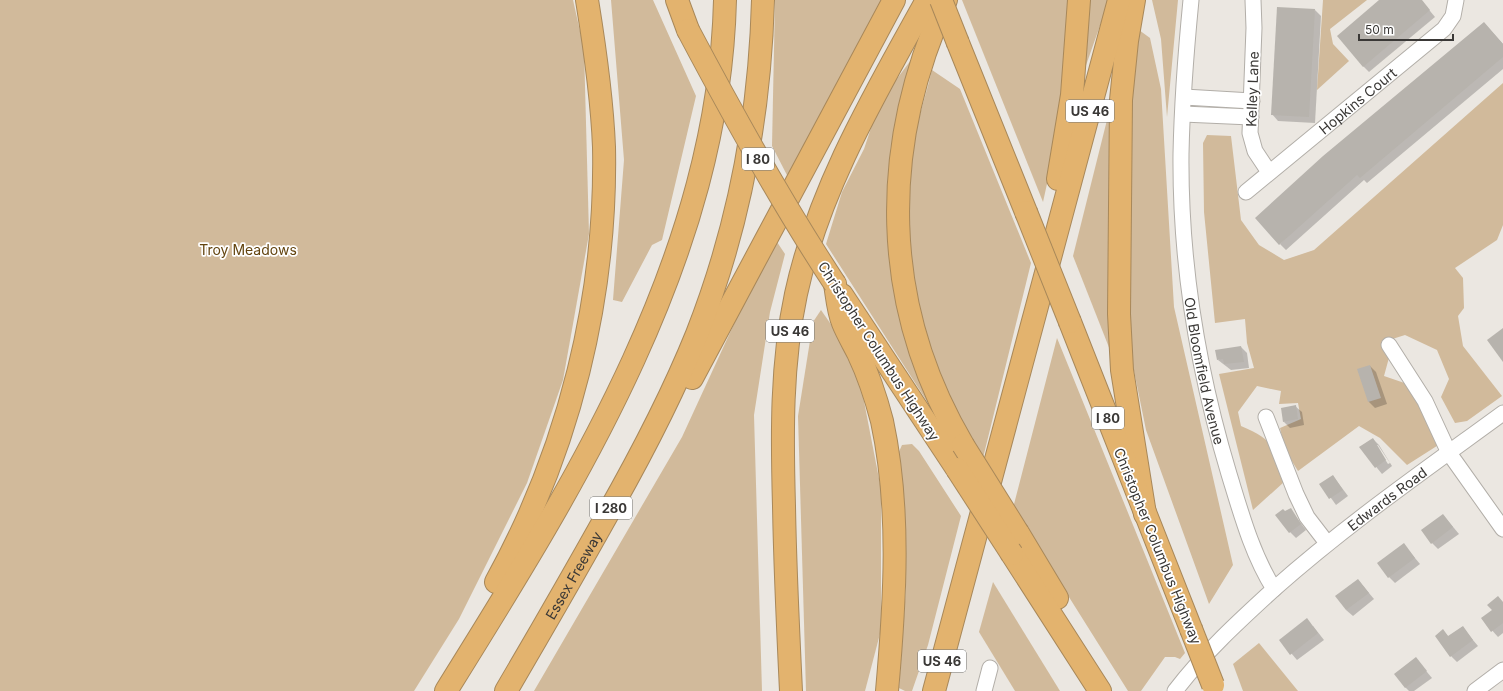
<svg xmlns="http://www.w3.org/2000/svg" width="1503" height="691" font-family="Inter,sans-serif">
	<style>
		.green { fill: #d1ba9b }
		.shadow { fill: #0003; fill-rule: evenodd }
		.building { fill: #b7b3ad }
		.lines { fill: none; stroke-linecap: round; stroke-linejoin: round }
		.minor-casing { stroke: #b2aea8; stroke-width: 17 }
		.highway-casing { stroke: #a8885a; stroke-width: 24 }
		.minor { stroke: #fff; stroke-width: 15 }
		.highway { stroke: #e3b36e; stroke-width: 22 }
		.highway-bridge-casing { stroke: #a8885a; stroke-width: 24; stroke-linecap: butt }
		.highway-bridge { stroke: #e3b36e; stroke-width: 22 }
		.labels { text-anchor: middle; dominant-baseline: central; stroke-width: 3.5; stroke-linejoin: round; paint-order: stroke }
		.shield { fill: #fff; stroke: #757472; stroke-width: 1 }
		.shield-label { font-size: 13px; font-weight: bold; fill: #3a3836 }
		.street-label { font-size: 14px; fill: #3a3836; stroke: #fff }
		.park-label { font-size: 14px; fill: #63440f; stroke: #fff }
	</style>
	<rect width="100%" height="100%" fill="#ebe7e1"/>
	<g class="green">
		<path d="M0,0H573L584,49L589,234L563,380L527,483L459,619L414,691H0Z"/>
		<path d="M611,0H653L696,96L662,240L652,245L622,302L613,300L624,160Z"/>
		<path d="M775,0H886L789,179L772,146Z"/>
		<path d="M962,0H1072L1058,134L1043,202Z"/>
		<path d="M1086,0H1109L1084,71Z"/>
		<path d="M1152,0H1178L1167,117L1161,39Z"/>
		<path d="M1323,0H1367L1330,29L1333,44L1349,61L1317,90Z"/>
		<path d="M1139,30L1150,38L1161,89L1174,307L1233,565L1209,604L1146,430L1131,356L1129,271L1130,104Z"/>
		<path d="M914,56L897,143L891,144C889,194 887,237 893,286H897L937,417L826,244L842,192L864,149L873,122L884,96Z"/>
		<path d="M932,70L960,89L1031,263L982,462C971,442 959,423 950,403C912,324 898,220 915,134C920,112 927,91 932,70Z"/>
		<path d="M1503,83V225L1497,240L1455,268L1463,278L1464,308L1458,316L1463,346L1502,396L1467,421L1455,423L1441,397L1449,379L1437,350L1405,335L1386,341L1390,354L1384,376L1419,388L1440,444L1407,465L1380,438L1359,426L1298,471L1285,450L1280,428L1301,419L1298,403L1279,404L1281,391L1257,386L1238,412L1241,426C1276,441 1274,447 1284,482L1253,510L1219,374L1254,368L1247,343L1245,319L1215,323L1204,212L1203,143L1207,135L1231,136L1241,220L1259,245L1284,260L1314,250Z"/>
		<path d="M1110,108V350L1073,256Z"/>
		<path d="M777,242L785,254L770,312L754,415L762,691H534L682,437L740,311Z"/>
		<path d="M821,310L839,336L862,391L881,489V630L865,691H806L798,416L813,322Z"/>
		<path d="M1057,338L1185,653L1180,659L1175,657H1165L1141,691H1128L1013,508Z"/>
		<path d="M912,444L919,451L961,516L928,645L912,691H905L899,688L906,588L904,519L898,454L902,445Z"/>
		<path d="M993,582L1060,691H1015L979,632Z"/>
		<path d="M1259,643L1298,691H1243L1233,664Z"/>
	</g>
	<g class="shadow">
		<path d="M1381,0H1421L1435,17L1369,72L1363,66Z"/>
		<path d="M1315,10L1321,16L1315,123L1278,121L1272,114Z"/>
		<path d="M1484,23L1503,44V69L1367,183L1364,180L1286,250L1280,244Z"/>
		<path d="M1241,347L1247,353L1249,368L1231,370L1218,360Z"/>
		<path d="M1370,366L1376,372L1387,404L1375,408L1369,402L1358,370Z"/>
		<path d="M1295,406L1302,412L1304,425L1290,428L1284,422Z"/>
		<path d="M1373,439L1379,445L1392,466L1382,474L1360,447ZM1376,445H1378L1390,463L1388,464Z"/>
		<path d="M1333,476L1348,496L1336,505L1321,484Z"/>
		<path d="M1290,509L1306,530L1296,538L1290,532L1285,512Z"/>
		<path d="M1443,515L1459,534L1438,549L1432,543Z"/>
		<path d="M1404,545L1420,564L1395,583L1389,577Z"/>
		<path d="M1358,580L1374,599L1353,616L1346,610Z"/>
		<path d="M1503,602V633L1498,637L1482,619Z"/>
		<path d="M1313,626L1324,640L1297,660L1280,640Z"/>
		<path d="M1462,627L1478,646L1457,662L1451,656L1443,631L1449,637Z"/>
		<path d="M1416,659L1432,678L1414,691H1409L1405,687Z"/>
	</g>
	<g class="building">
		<path d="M1379,0H1422L1430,10L1363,67L1337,36Z"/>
		<path d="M1277,7L1315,9L1309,117L1271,115Z"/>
		<path d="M1484,22L1503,44V57L1360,178L1357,175L1279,245L1255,218L1323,156Z"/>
		<path d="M1503,328V362L1487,340Z"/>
		<path d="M1241,346L1244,362L1224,364L1223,359L1217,360L1215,350Z"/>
		<path d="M1370,365L1381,398L1368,402L1357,369Z"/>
		<path d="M1296,405L1298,419L1283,422L1281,408Z"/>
		<path d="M1373,438L1386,460L1375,468L1359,447Z"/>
		<path d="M1333,475L1343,490L1329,499L1319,484Z"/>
		<path d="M1291,508L1301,524L1289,533L1275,515L1283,509L1285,511Z"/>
		<path d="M1443,514L1453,527L1431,544L1421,530Z"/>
		<path d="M1404,543L1415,558L1388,578L1377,563Z"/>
		<path d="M1358,579L1369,593L1346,610L1335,596Z"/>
		<path d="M1498,596L1503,602V623L1491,632L1481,618L1492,610L1487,605Z"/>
		<path d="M1307,618L1318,633L1290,655L1279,640Z"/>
		<path d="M1463,626L1473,640L1450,657L1435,636L1443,629L1448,636Z"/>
		<path d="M1416,657L1427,671L1405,688L1394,674Z"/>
	</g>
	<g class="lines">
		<defs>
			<g id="minor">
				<path id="s1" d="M1191,0C1186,51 1182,103 1181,154C1180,262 1198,371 1229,474C1241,513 1252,554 1274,589"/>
				<path d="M1253,0L1254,28L1250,133L1255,151L1269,172"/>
				<path d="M1184,97L1252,101"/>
				<path d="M1183,114L1251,117"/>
				<path id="s2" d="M1246,192L1444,29L1453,16L1456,0"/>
				<path d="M1389,345L1425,401L1449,453L1503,529"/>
				<path d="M1266,417L1296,494L1307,517L1327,543"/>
				<path d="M984,691L990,668"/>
				<path id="s3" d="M1175,691C1204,653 1239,621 1274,589C1346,525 1425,470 1503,413"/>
				<path d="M1475,691L1503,670"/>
			</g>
			<g id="highway">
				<path d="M677,0L688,30"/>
				<path d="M946,0C879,148 880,304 963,445"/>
				<path d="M1134,0L1127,41L1121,100L1119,314L1122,370L1145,514"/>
				<path d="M958,43L1026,212"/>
				<path d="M1058,179L1072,95L1079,0"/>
				<path d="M835,284C837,296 838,311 843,323C847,333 853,343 858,353C868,374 876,398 882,421C901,509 895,602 887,691"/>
				<path d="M842,295L957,469"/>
				<path d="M1070,322L1191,629"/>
				<path d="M692,378L894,0"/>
				<path d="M1018,533L1057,598"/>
				<path d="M1012,554L1100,691"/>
				<path d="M496,582C569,450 607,297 604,147C602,97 595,49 587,0"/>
				<path d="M446,691C577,481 719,255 725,0"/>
				<path id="s4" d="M506,691C540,633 574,574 607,515C640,457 672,396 697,334C739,227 760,114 763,0"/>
				<path d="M791,691C788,629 785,568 784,506C782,435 781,364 796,294C819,188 875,94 927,0"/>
				<path d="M934,691L1119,0"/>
			</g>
		</defs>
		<use href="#minor" class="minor-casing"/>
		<use href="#highway" class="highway-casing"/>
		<use href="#minor" class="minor"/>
		<use href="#highway" class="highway"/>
		<defs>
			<g id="highway-bridge">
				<path d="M941,0L958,43"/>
				<path d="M688,30C734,117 781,202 835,284"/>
				<path d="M1026,212L1070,322"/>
				<path d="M963,445L1018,533"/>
				<path d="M957,469L1012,554"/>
				<path d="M1191,629L1213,685"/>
			</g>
		</defs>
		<use href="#highway-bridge" class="highway-bridge-casing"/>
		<use href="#highway-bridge" class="highway-bridge"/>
	</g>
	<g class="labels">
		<g class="shield">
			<rect x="1066" y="100" width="48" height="22" rx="3"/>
			<rect x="742" y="148" width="32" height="22" rx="3"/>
			<rect x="766" y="320" width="48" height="22" rx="3"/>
			<rect x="1092" y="407" width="32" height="22" rx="3"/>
			<rect x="590" y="497" width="42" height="22" rx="3"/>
			<rect x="918" y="650" width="48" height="22" rx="3"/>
		</g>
		<g class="shield-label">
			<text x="1090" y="111">US 46</text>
			<text x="758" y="159">I 80</text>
			<text x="790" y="331">US 46</text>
			<text x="1108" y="418">I 80</text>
			<text x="611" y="508">I 280</text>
			<text x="942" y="661">US 46</text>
		</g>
		<g class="street-label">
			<text transform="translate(1252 89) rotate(-88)">Kelley Lane</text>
			<text stroke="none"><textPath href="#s2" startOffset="144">Hopkins Court</textPath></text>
			<text transform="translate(879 351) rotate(57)">Christopher Columbus Highway</text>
			<text stroke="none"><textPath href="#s1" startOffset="373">Old Bloomfield Avenue</textPath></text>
			<text stroke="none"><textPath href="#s3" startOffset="287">Edwards Road</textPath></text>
			<text transform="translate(1158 546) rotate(68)">Christopher Columbus Highway</text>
			<text stroke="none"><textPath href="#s4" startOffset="134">Essex Freeway</textPath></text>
		</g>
		<g class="park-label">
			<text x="248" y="249">Troy Meadows</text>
		</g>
	</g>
	<path d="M1359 34v6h94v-6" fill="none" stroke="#3a3836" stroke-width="2"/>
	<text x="1365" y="34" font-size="12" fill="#3a3836" stroke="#ffffff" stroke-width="3" paint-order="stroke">50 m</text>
</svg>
